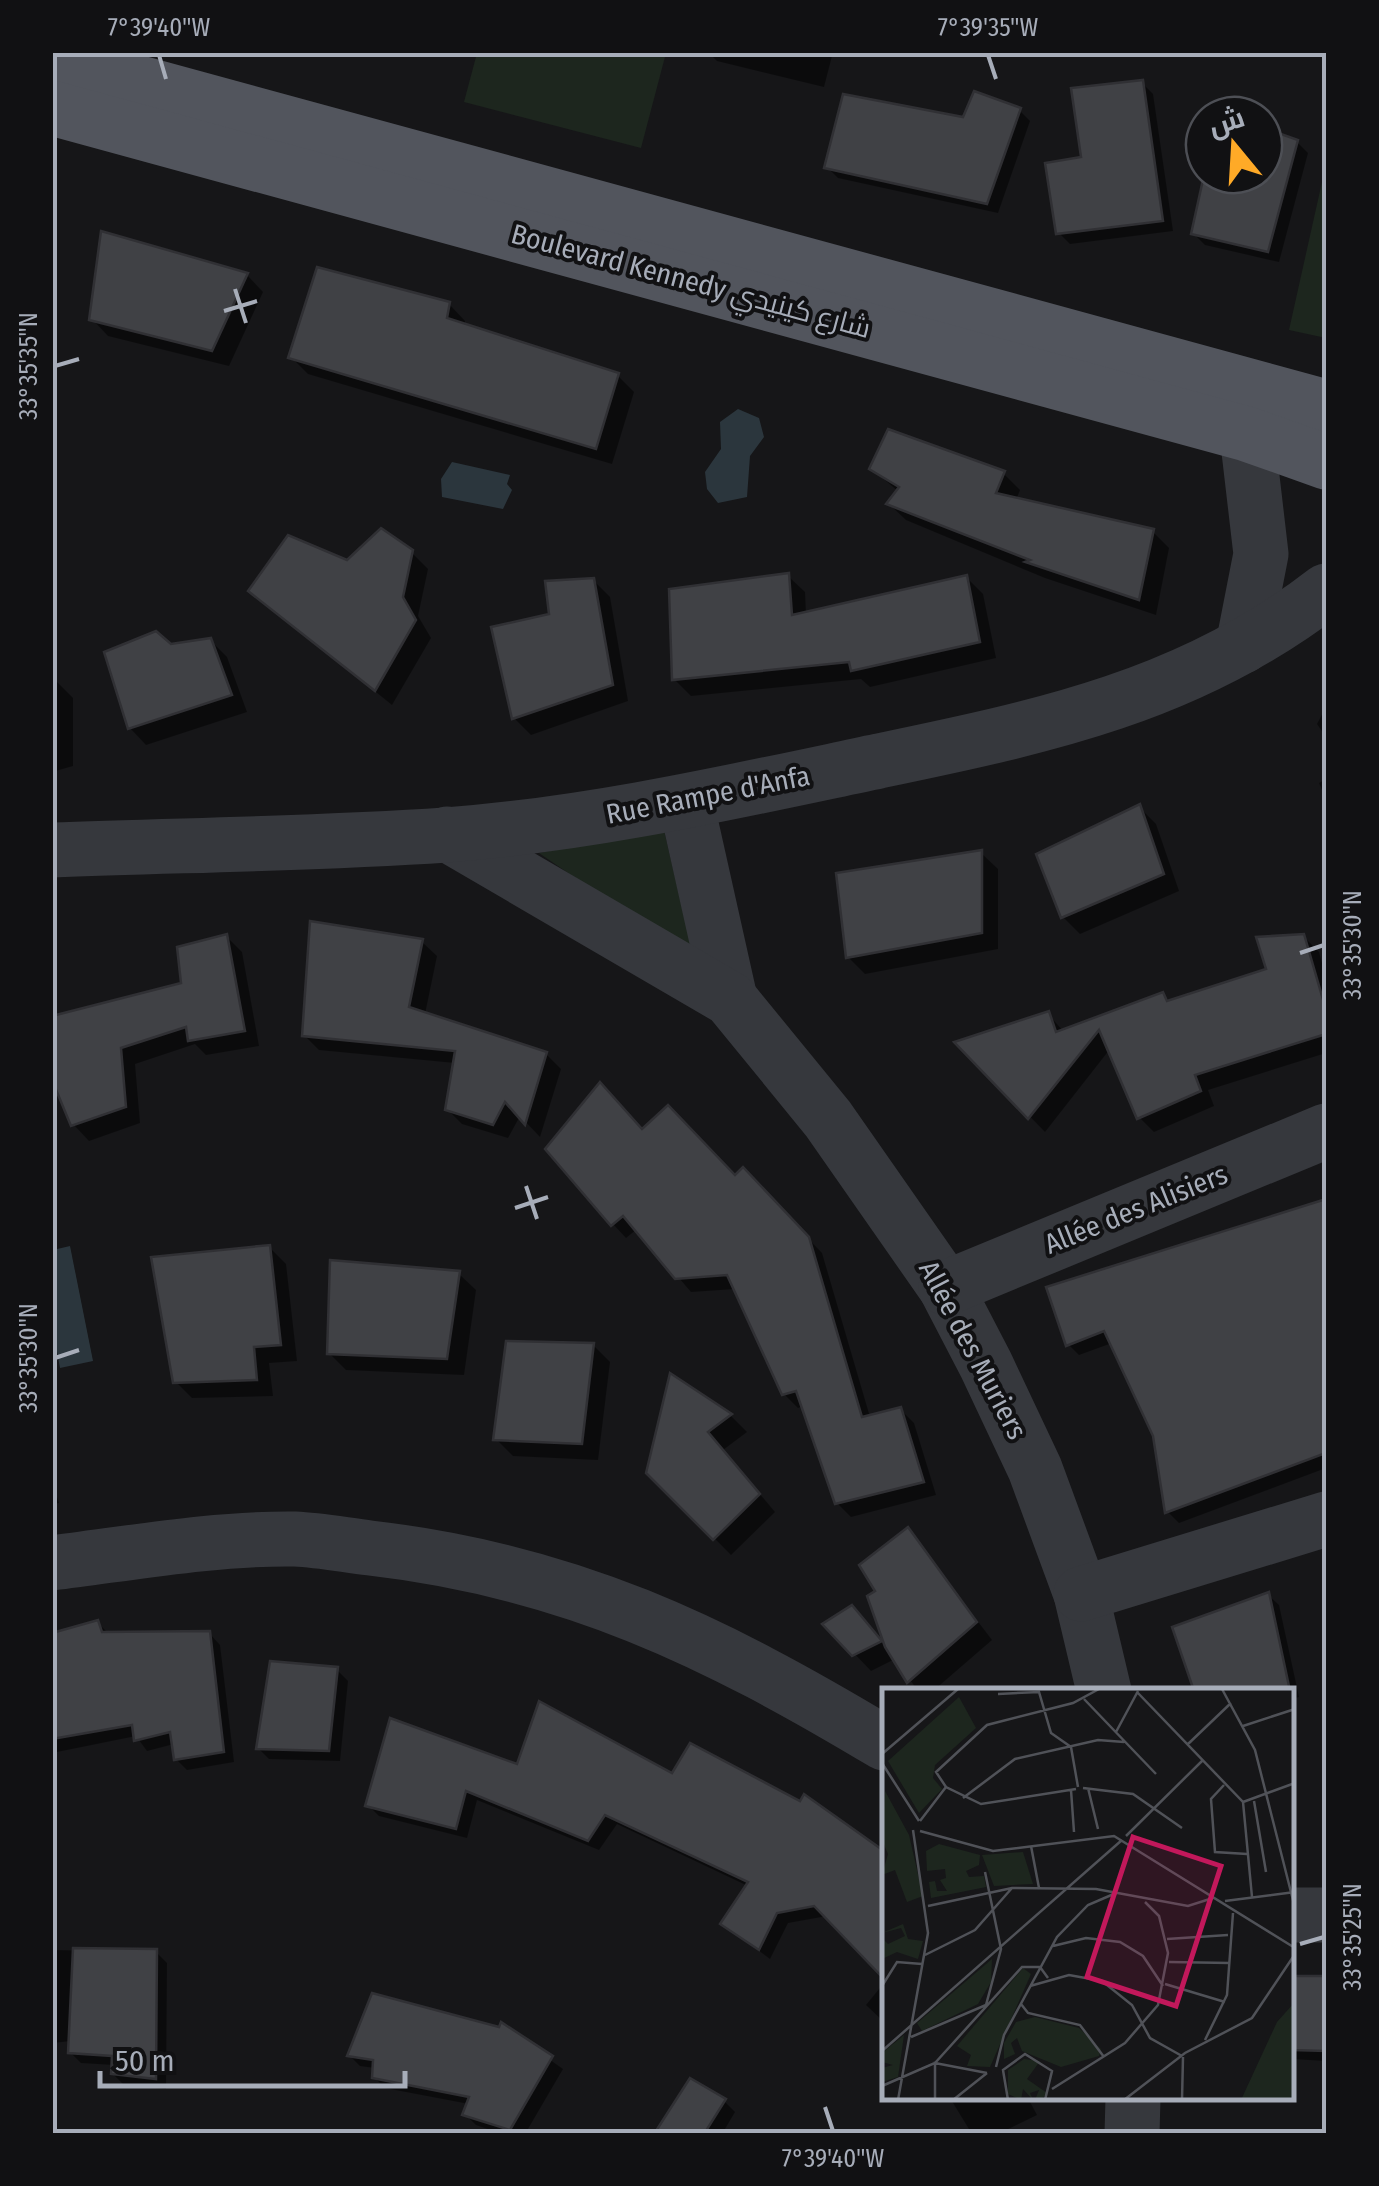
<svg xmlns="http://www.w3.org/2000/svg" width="1379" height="2186" font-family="'Fira Sans Condensed',Cairo,sans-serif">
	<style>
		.green { fill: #1d261e }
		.water { fill: #2b363d }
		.shadow { fill: #0007 }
		.building { fill: #404145; stroke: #303034; stroke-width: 2.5 }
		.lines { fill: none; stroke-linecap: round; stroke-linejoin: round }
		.minor { stroke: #36383d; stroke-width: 55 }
		.major { stroke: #52555d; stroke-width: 55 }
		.ticks { fill: none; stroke: #a7adb9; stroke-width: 4 }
		.labels { text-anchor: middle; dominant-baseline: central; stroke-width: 8; stroke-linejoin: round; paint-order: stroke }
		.street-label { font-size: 28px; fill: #a7adb9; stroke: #111113 }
		.inset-road { fill: none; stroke: #505258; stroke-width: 2.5 }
		.view { fill: #c2185b; fill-opacity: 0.15; stroke: #c2185b; stroke-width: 5 }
		.inset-edge { fill: none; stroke: #a7adb9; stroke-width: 5 }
		.neatline { fill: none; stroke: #a7adb9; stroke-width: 4 }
		.ticks-label { font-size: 25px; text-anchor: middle; fill: #a7adb9 }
	</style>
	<rect width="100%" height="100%" fill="#161618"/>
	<g class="green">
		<path d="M477,53H666L641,148L464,102Z"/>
		<path d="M1326,164V338L1289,330Z"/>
		<path d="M664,830L694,959L539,853Z"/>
	</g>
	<g class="water">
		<path d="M738,409L759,418L764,437L750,456L747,497L718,503L707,489L705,472L721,449L720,422Z"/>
		<path d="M452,462L510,475L507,484L512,490L503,509L442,497L441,479Z"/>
		<path d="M70,1246L93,1361L60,1368L53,1330V1250Z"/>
	</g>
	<g class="shadow">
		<path d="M708,52H833L824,87L717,61Z"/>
		<path d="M1142,83L1153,94L1173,231L1070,244L1059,233Z"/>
		<path d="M1019,110L1030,121L998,213L838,178L827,167L964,120Z"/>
		<path d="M1264,131L1297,142L1308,153L1279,262L1205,245L1194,234L1207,175H1264Z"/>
		<path d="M247,275L263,292L229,366L108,336L92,319Z"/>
		<path d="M449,304L465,321V326L617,375L634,392L612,464L308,374L291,357Z"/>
		<path d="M872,469L1003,473L1020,490L1016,500L1152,531L1169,548L1156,615L1045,578L906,520L889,504L899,492Z"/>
		<path d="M411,552L428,569L418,616L431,638L392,705L251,591L347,563Z"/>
		<path d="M788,576L805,592L806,614L967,578L983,594L996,658L870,687L861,679L691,696L674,679Z"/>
		<path d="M593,580L610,597L628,701L531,735L514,718L552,616Z"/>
		<path d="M210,640L227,657L247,712L146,745L130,728L170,647Z"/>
		<path d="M57,682L73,698V766L52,772V683Z"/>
		<path d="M1326,707V737L1317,724Z"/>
		<path d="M1326,779V799L1319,783Z"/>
		<path d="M1139,807L1156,824L1179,891L1080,934L1063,917Z"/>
		<path d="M981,853L998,869V949L865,974L848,957Z"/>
		<path d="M1303,936L1319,952L1326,978V1053L1208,1090L1214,1106L1154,1132L1139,1117L1110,1049L1045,1132L958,1043L1048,1014L1064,1032L1163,994L1171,1003L1269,970Z"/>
		<path d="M227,937L242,952L259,1046L206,1055L195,1044L135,1064L140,1123L89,1141L74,1125L60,1091L52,1098V1018L184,985Z"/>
		<path d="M422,942L437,956L425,1014L546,1054L561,1069L540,1137L520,1116L508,1138L462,1124L447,1109L455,1063L319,1050L304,1035Z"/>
		<path d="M642,1132L736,1178L743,1171L822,1253L870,1417L900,1409L914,1423L936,1495L851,1517L837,1503L803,1406L798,1408L784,1394L735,1289L691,1292L637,1229L626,1238L613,1224Z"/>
		<path d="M1326,1201V1468L1179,1523L1168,1512L1156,1435L1112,1343L1079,1355L1068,1344L1049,1288Z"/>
		<path d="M269,1247L286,1264L297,1361L269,1363L273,1396L192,1398L175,1381Z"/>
		<path d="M459,1274L476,1290L464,1375L346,1370L329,1353Z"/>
		<path d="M593,1345L610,1362L598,1460L513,1456L496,1439Z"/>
		<path d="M671,1377L731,1416L747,1432L723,1450L775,1512L731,1555L649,1472Z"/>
		<path d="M52,1483L59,1503L52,1504Z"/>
		<path d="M908,1530L992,1640L933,1691H918L895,1659L871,1671L826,1624L852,1608L887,1647L879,1591Z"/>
		<path d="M1268,1595L1279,1605L1299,1697L1292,1699V1691H1197Z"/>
		<path d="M97,1622L109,1634L209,1633L220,1645L234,1762L187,1770L176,1759L174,1744L147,1751L136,1736L52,1753V1636Z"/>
		<path d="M337,1670L348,1681L340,1761L269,1759L258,1748Z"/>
		<path d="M518,1768L673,1777L884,1854V1975L827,1916L788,1923L770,1959L723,1924L748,1886L617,1824L599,1850L477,1800L467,1838L379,1816L368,1805Z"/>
		<path d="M52,1950L156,1952L167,1963L166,2089L124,2085L113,2074L114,2065L81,2063L70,2052L71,2041L52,2043Z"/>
		<path d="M1326,1977V2061L1292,2059V1978Z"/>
		<path d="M884,1983V2022L866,2005Z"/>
		<path d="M502,2026L563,2069L525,2134H502L476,2125L465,2114L469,2104L385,2088L374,2077L375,2068L360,2066L350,2056L500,2030Z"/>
		<path d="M950,2098H1028L1037,2115L998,2134H972Z"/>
		<path d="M724,2101L735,2112L722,2134H657Z"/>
	</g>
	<g class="building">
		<path d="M1143,80L1163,221L1056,234L1045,163L1081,157L1071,88Z"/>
		<path d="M974,91L1021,108L987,204L824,168L843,94L963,117Z"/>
		<path d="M1264,128L1298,140L1268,252L1191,234L1204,175H1264Z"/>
		<path d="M101,231L248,273L212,351L89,320Z"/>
		<path d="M317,267L450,302L447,318L619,373L596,449L288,358Z"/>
		<path d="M888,429L1005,471L996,493L1154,529L1139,600L1025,562L1030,560L886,504L899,487L869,469Z"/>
		<path d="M381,528L413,550L403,597L416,620L375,691L248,591L288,535L347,560Z"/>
		<path d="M789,573L792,615L967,575L980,642L851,671L849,662L672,680L669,589Z"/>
		<path d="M594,578L613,685L512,719L491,627L549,614L545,581Z"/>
		<path d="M156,631L171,644L211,638L232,695L128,729L104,652Z"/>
		<path d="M1140,804L1164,874L1061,918L1036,854Z"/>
		<path d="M982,850V933L846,958L836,873Z"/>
		<path d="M310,921L423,939L409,1007L547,1052L525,1125L505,1102L493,1125L445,1110L455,1051L302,1036Z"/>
		<path d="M227,934L245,1031L188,1041L186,1027L121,1048L126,1107L71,1126L52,1080V1016L181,983L177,947Z"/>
		<path d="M1304,934L1326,1010V1034L1195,1075L1201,1091L1137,1119L1099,1030L1028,1119L954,1042L1049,1011L1056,1032L1163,992L1167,1001L1266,969L1256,937Z"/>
		<path d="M600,1082L642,1129L668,1105L735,1175L743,1167L809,1237L862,1417L901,1407L924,1482L835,1504L796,1391L782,1395L727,1275L675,1279L623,1216L611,1226L545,1149Z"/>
		<path d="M1326,1199V1453L1165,1513L1153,1436L1104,1331L1066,1346L1046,1287Z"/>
		<path d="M270,1245L281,1345L254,1347L257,1380L173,1383L151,1257Z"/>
		<path d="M330,1260L460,1271L447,1359L327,1354Z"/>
		<path d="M506,1341L594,1343L582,1444L493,1440Z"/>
		<path d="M670,1373L732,1414L708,1432L760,1494L713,1540L646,1473Z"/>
		<path d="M908,1527L977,1622L907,1683L885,1647L867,1596L875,1591L859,1565Z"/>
		<path d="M1269,1592L1290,1691H1194L1172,1627Z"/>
		<path d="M852,1605L882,1641L852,1656L822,1624Z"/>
		<path d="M98,1620L102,1632L210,1631L224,1752L174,1760L170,1732L134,1741L132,1725L52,1739V1633Z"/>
		<path d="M270,1661L338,1667L329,1751L256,1749Z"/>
		<path d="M539,1701L672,1773L690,1743L800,1801L804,1794L884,1851V1979L814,1906L777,1913L759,1950L720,1924L748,1882L605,1815L588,1841L466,1791L456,1829L365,1806L390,1718L517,1764Z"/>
		<path d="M73,1948L157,1949L156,2079L111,2074L112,2056L68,2053Z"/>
		<path d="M1292,1976H1326V2051L1292,2050Z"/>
		<path d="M372,1993L499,2027L501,2022L553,2056L510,2130L462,2115L469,2097L372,2078L373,2060L347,2056Z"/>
		<path d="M690,2078L726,2099L704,2134H654Z"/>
	</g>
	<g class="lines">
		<g class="minor">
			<path d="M1243,646L1261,554L1247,434L1267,397"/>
			<path d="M686,802L730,999"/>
			<path d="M447,834L730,999L828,1119L946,1288L986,1365L1035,1469L1081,1594L1104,1691"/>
			<path d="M52,850C183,845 315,844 446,835C592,824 736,791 879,761C1042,727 1191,696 1326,591"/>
			<path d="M946,1288L1326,1131"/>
			<path d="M52,1563C132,1553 214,1538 295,1539C319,1540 345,1545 370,1548C570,1571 714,1641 884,1743"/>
			<path d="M1081,1594L1326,1519"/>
			<path d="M1292,1915H1326"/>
			<path d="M1132,2134L1133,2098"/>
		</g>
		<g class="major">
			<path d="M52,59L1326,407"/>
			<path d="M52,108L1247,434L1326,462"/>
		</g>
	</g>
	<path class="ticks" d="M159,55L166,79M988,55L996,79M235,289L246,323M224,311L257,301M55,366L79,359M1300,953L1324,945M526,1186L537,1219M515,1208L548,1197M55,1358L79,1350M1300,1944L1324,1937M825,2107L833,2131"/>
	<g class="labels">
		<g class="street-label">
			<text transform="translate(691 281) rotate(15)">Boulevard Kennedy شارع كينيدي</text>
			<text transform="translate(708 795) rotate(-11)">Rue Rampe d'Anfa</text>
			<text transform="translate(1136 1209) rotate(-22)">Allée des Alisiers</text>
			<text transform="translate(973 1350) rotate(62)">Allée des Muriers</text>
		</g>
	</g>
	<g transform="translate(882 1688)">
		<rect width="412" height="412" fill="#161618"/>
		<path d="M77,9L94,40L53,77L51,90L60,101L37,125L6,73ZM3,103L27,147L41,208L25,214L13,182L0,187L6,166L0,152ZM57,156L98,167L97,177L84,183L87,189L102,188L104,199L49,210L47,194L53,193L55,203H65L58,192L64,190L63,181L45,183L44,163ZM141,164L151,196L112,198L100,167ZM21,236L26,251L41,253L36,271L15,264L0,271V250L6,256L23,248L19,240L0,245ZM110,271L109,294L96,316L40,343L35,335ZM141,280L149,286L108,379L85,378L89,367L75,358ZM412,315V412H359L395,334ZM153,329L197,340L219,361L217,368L179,379L140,363L135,350L129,355L133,366L122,371V355L134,334ZM22,347L16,389L0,394V380L11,377L0,374V365ZM142,371L158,373L145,391L165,405L159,412H153L157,402L148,405L151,412L141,401L139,412L126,406V382Z" fill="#1d261e"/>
		<path class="inset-road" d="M340,1L373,62L413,220M255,4L361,114L370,209M116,6L157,4L169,45L189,59L196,99M202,11L274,86M361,38L413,21M234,44L256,3M305,57L349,15M0,66L76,1M0,75L37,133M342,97L329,111L333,164L365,166M201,100L251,106L300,140M206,100L216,141M194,101L99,116L64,99L54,84L105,37L191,15L217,1M189,102L192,144M81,110L133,71L216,52L242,54M372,113L384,184M361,114L413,95M38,133L64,99M38,143L111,163L232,148L413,260M244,148L320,73M149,158L157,200M343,213L413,204M46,218L130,200L214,201L306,218L331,210M285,251L346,247M171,258L204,250L238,254L261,268L281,298M43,267L93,242L130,200M287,274L348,275M283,296L343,314M0,298L15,274L40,276M148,298L187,287L220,293L250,317L268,350L300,368M139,316L146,325L198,337L222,369M29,349L104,317L119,261L103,184M323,352L345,307L351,225M0,363L240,152M114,379L122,347L175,249L206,217L234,205M0,398L53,375L140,279H158L166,290M170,401L243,355L276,317L286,265L277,228L263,214M16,412L46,245L31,142M53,412V375L105,385M71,412L105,385M126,412L121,382L143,366L170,383L163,412M242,412L303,365L370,330L413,266M300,412L301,369"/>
		<path class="view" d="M251,149L339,178L294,318L205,289Z"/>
		<rect width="412" height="412" class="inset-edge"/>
	</g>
	<rect width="1379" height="2186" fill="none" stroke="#111113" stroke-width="110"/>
	<g transform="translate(1234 145) rotate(342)"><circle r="48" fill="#111113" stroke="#4d4f55" stroke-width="2.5"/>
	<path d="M0-8L18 38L0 25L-18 38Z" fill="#ffaa27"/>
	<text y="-15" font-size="28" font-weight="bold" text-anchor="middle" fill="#a7adb9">ش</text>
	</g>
	<path d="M100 2071v15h305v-15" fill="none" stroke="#a7adb9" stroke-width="5"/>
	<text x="115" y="2071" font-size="30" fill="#a7adb9" stroke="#111113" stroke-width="8" paint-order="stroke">50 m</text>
	<rect x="55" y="55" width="1269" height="2076" class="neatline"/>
	<g class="ticks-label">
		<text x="159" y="36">7°39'40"W</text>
		<text x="988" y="36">7°39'35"W</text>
		<text transform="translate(28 366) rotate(-90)" y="9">33°35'35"N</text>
		<text transform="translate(1352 945) rotate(-90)" y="9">33°35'30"N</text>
		<text transform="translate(28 1358) rotate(-90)" y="9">33°35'30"N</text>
		<text transform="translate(1352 1937) rotate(-90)" y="9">33°35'25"N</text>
		<text x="833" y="2167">7°39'40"W</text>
	</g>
</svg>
